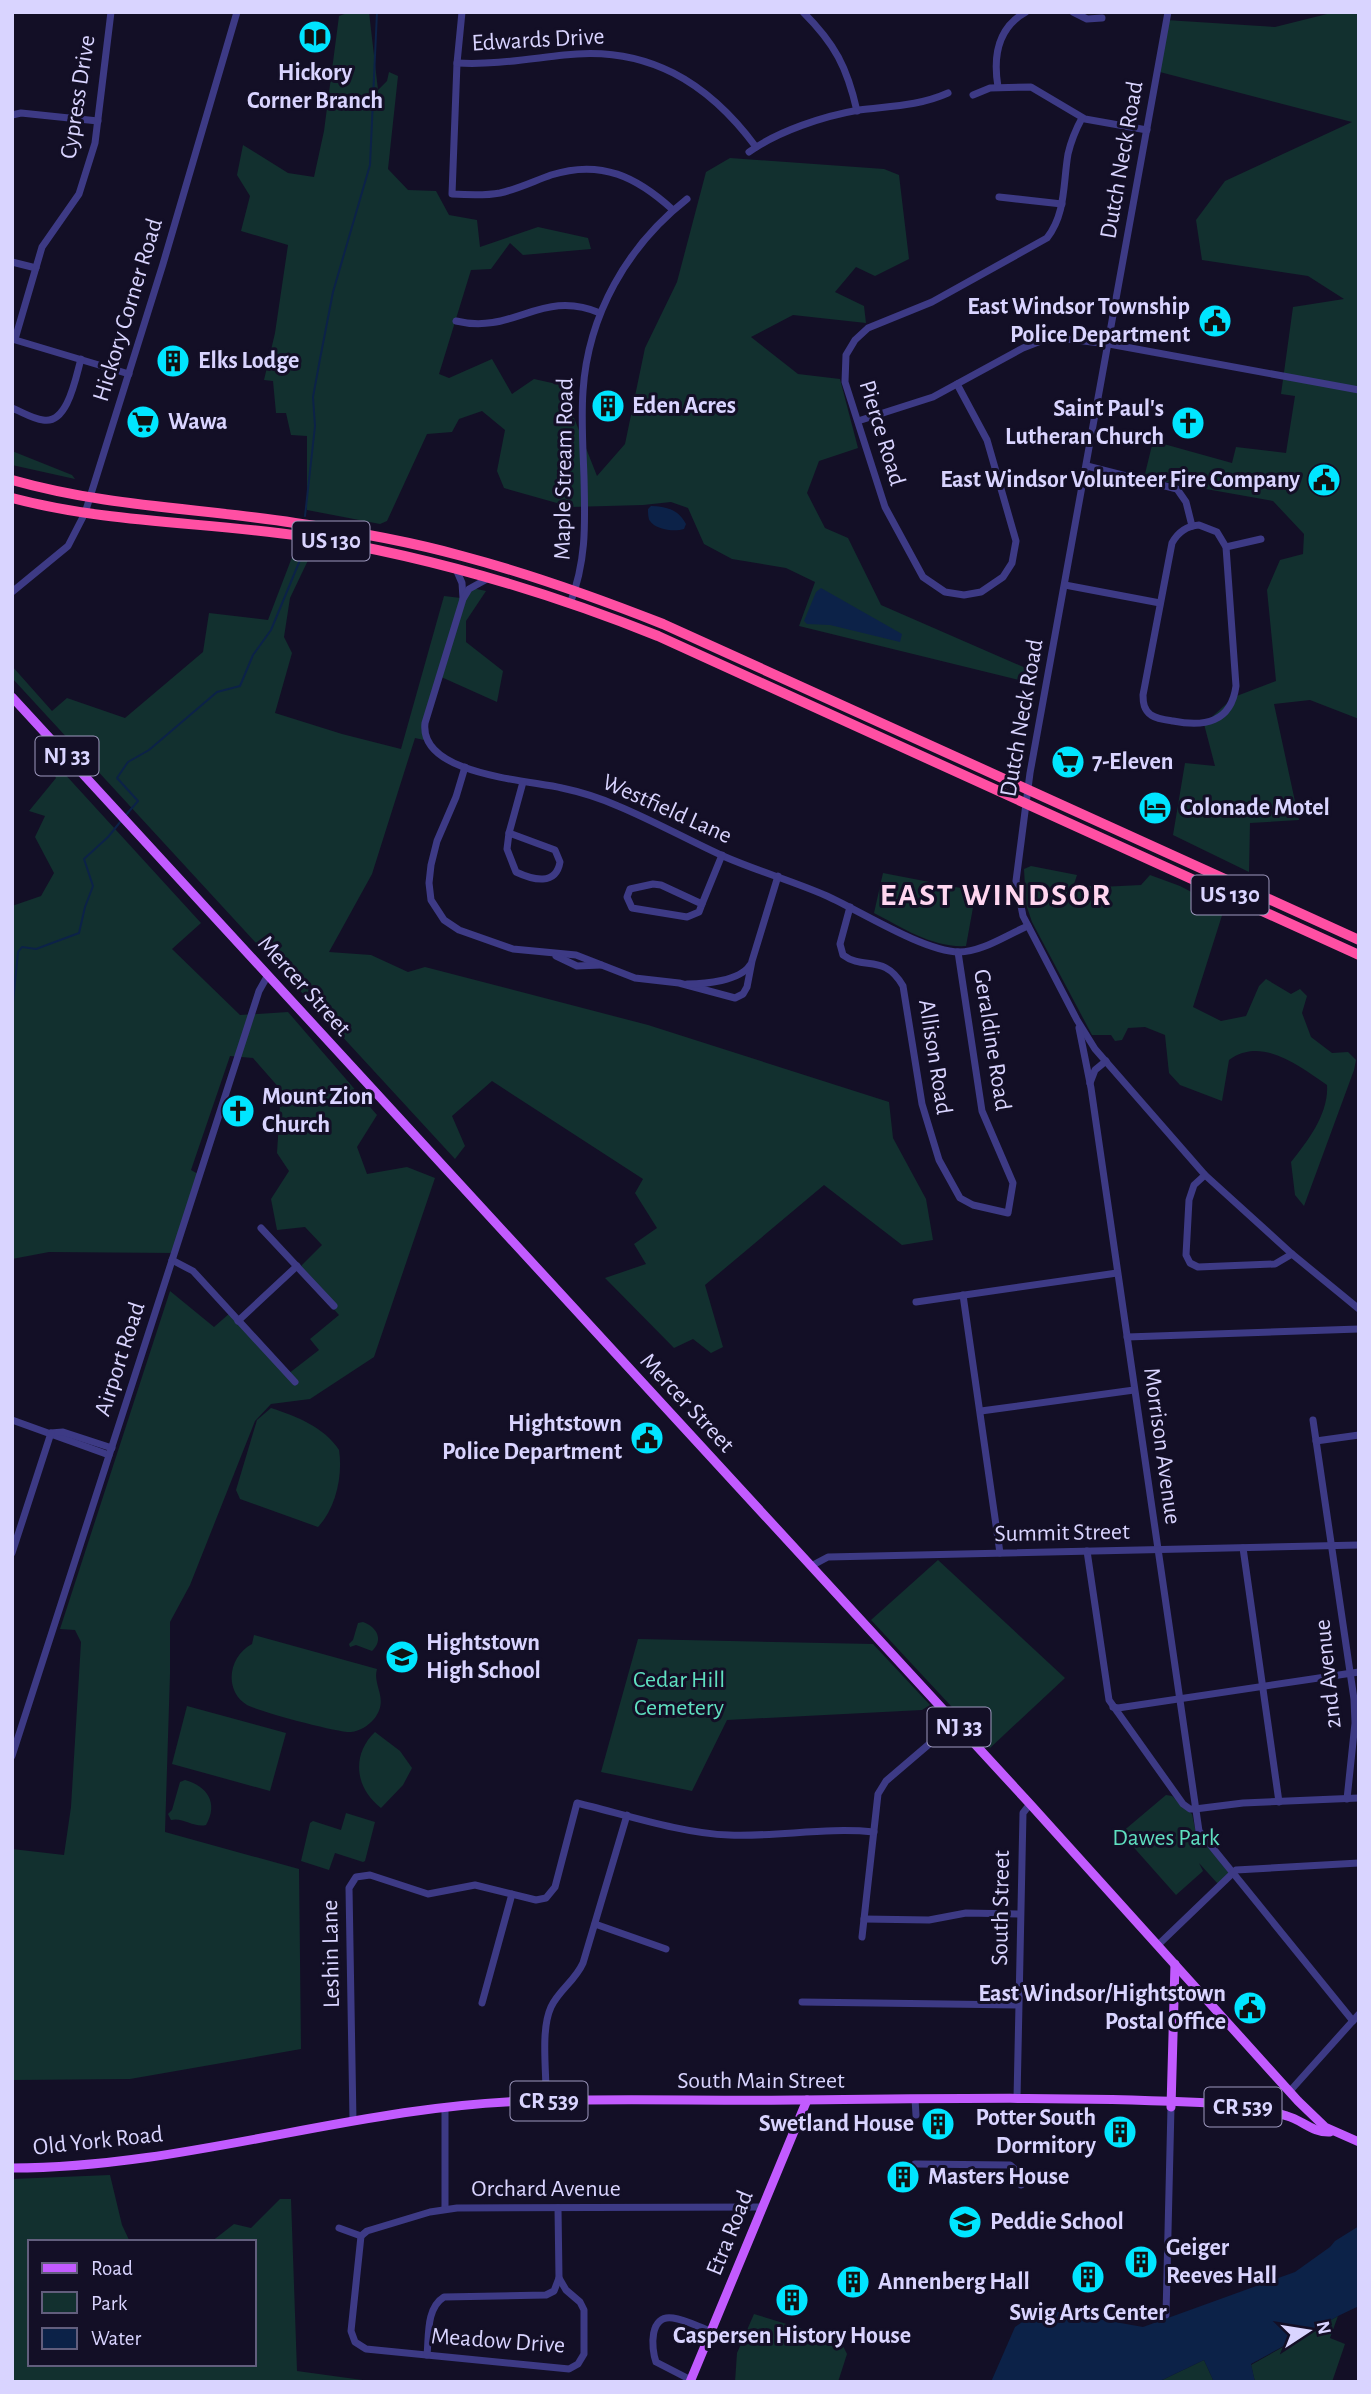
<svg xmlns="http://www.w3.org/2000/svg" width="1371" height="2394" font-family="'Alegreya Sans',sans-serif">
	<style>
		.green { fill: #12302f }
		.water { fill: #0c2248 }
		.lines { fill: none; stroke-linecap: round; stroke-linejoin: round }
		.stream { stroke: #0c2248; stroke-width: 2 }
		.minor { stroke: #3d3a85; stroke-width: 7 }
		.major { stroke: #c25bff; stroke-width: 9 }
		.highway { stroke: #ff4fa3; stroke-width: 10 }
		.labels { text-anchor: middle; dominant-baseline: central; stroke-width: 6; stroke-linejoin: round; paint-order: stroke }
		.shield { fill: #130f26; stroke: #9e99be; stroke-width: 2 }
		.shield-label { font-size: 23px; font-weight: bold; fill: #d9d4ff }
		.street-label { font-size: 24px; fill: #d9d4ff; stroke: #130f26 }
		.poi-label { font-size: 24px; font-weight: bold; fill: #d9d4ff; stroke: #130f26; text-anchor: start }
		.park-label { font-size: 24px; fill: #5fe0c0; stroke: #130f26 }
		.district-label { font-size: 32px; font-weight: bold; letter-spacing: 2px; fill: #ffd6f0; stroke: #130f26 }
	</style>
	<rect width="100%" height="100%" fill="#130f26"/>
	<g class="green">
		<path d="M350,12H369L378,90L387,81L389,72L398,76L388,169L408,190L436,191L449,215L477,220L480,247L538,227L588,238L591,249L523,255L510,243L491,269L471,270L439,374L449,378L492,359L512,394L534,379L561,385L597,476L625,444L645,348L677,282L706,172L730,158L884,169L899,175L909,259L875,276L856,267L835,292L864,306L866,323L793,315L751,337L798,374L840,379L858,448L819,461L807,493L825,528L848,538L881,605L1028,669L1019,680L799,626L815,582L786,568L732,559L704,544L688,508L671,502L643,505L571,507L504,488L497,471L505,430L482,411L459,419L452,432L427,434L387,521L380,524L307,510V436L291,435L286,413H276L273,381L264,380L275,333L288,245L241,231L250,196L237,175L243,145L288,173L314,177L324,131L339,16Z"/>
		<path d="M1335,12H1359V719L1310,700L1274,704L1299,820L1250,823L1249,872L1173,835L1185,763L1215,766L1204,724L1234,697L1276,681L1267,590L1280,560L1303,554L1304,534L1273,501L1144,478L1153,441L1232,463L1236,447L1286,453L1295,396L1281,394L1293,307L1344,299L1308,276L1202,260L1196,220L1225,181L1352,122L1156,71L1166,20L1275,27Z"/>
		<path d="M12,451L72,475L75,479L12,465Z"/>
		<path d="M294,552L311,554L290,598L284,637L292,653L275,713L342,734L401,749L444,596L461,598L467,587L486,591L466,621V642L503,671L497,702L439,676L424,740L415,738L372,874L329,952L371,955L408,972L425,967L648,1025L889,1102L893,1138L926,1199L933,1240L902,1245L824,1185L705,1285L723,1347L711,1353L693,1339L674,1348L605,1278L646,1264L634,1244L657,1228L635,1193L643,1179L492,1081L452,1116L465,1146L455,1159L12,678V666L52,711L67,698L125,718L203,652L209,613L268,620Z"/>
		<path d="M41,748L201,923L172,949L240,1015L288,1012L377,1115L357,1147L367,1174L407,1167L435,1178L374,1357L310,1399L271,1404L255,1421L190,1585L170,1622V1674L165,1832L299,1869L301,2049L130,2079L12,2080V1849L64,1855L71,1807L81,1642L75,1630L60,1629L170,1291L214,1327L230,1313L288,1374L319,1350L310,1339L339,1315L298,1269L322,1245L305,1227L277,1230L271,1199L289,1171L277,1153L281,1090L253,1058L230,1056L191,1170L198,1174L176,1253L49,1252L12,1259V906L41,896L54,873L35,837L45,816L29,811L56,778Z"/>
		<path d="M1031,866L1077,875L1074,884L1100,887L1141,885L1150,875L1180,886L1224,909L1193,1007L1221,1021L1246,1016L1259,986L1266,979L1291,994L1300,989L1307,996L1302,1013L1311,1037L1332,1053L1348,1052L1356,1060L1354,1070L1304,1206L1295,1195L1291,1162C1308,1141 1329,1113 1327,1085C1299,1066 1262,1036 1229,1060L1222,1101L1180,1085L1169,1073L1165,1035L1145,1027L1128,1028L1122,1040L1115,1041L1111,1035H1092L1032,922L1026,904L1024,869Z"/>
		<path d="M883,873L976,891L966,946C933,948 903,928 874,913Z"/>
		<path d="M271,1408C296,1416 324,1427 339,1450C343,1475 336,1508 318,1527L240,1499L236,1490L257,1420Z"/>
		<path d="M938,1560L1065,1678L990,1748L871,1620Z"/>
		<path d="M363,1622C377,1627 384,1640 372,1651L356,1645L350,1647L349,1644L353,1640L358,1623Z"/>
		<path d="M254,1635L377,1669C372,1686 390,1699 374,1719C368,1726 360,1731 351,1732C339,1733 258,1711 247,1705C223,1690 229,1656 252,1644Z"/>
		<path d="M638,1639L873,1644L930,1705L922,1710L727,1720L692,1791L601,1772Z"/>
		<path d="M187,1706L286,1733L270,1791L172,1764Z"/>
		<path d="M375,1732L400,1751L412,1768L403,1785L381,1808C355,1788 351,1755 375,1732Z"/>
		<path d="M185,1780C207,1786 219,1803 206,1825C194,1828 183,1817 171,1820L168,1814L172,1810L180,1782Z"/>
		<path d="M1166,1795L1172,1796L1192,1814L1196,1833L1229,1873L1218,1884L1199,1863L1203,1871L1176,1895L1121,1833Z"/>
		<path d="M346,1813L375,1822L365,1861L363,1862L335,1853L329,1870L301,1861L310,1823L313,1821L341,1830Z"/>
		<path d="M110,2175L122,2225L130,2242H30V2364H254V2242H211L234,2224L251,2228L280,2199H291L297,2371L377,2382H12V2179Z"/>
		<path d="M754,2314L829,2337L842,2344L847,2354L838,2382H735L737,2353Z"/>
		<path d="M1338,2316L1330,2338L1345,2344L1332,2382H1255L1251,2365Z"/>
		<path d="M1204,2360L1214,2382H1158Z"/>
	</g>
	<g class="water">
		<path d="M651,506C666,506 679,510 686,524L684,529C675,532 656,530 650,521C648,519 648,511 648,509Z"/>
		<path d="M821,588L902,634L900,642L830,625L807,624L804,621L816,592Z"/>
		<path d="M1359,2226V2306L1338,2316L1251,2364L1255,2382H1214L1204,2360L1158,2382H991L1015,2327L1042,2309L1143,2327L1295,2272L1330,2247L1335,2241Z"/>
	</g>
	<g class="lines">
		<g class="stream">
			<path d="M305,516L315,426L313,397L320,359L333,292L370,165L377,12"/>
			<path d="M125,816L138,801L117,778L128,762L149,750L217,692L240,686L253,655L271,630L305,548"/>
			<path d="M12,1012L18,952L22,947L36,949L79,933L85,907L93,886L84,859L108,837L121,821"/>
		</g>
		<g class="minor">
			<path d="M462,12L457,63L452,194C468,195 484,196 500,193C518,189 534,181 551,175C601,159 637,177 673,210"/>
			<path d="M803,12C835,44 847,67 857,111"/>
			<path d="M1073,12L1087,19L1102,18"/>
			<path d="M1168,12L1030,773L1016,881L1023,916L1077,1020L1095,1049L1205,1175L1292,1254L1359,1309"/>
			<path d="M457,63C494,65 527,59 564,55C647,45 708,82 756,147"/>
			<path d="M998,87C993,57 997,28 1026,12"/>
			<path d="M973,95L990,88L1031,87L1085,119L1147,130"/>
			<path d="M12,115L21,113L98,121"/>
			<path d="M749,152C778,131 824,116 859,110C890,106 919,106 948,93"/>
			<path d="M999,197L1062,204"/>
			<path d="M12,262L36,268"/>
			<path d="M456,321C515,335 541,288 600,313"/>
			<path d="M12,339L129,374"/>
			<path d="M15,339L42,247L79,194L95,143L111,12"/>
			<path d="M957,384L987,440L1016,541L1012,563L1003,577L981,592L964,595L945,592L923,577L885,507L845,382L846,355L855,340L868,328L932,302L1047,238C1066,214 1063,183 1068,154C1071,141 1076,129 1082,118"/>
			<path d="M12,408C22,412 33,419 43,420C68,425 76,376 81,359"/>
			<path d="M858,421L933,397L1023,348L1041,341L1066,339L1109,344L1359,390"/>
			<path d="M1087,466L1177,489L1186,502L1192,526"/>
			<path d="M1199,525L1217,532L1226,547L1236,686C1231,723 1204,727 1173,721C1166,720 1157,719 1151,715C1144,710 1143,703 1143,695L1172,543C1178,532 1186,526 1199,525Z"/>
			<path d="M1226,547L1261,539"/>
			<path d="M456,569L462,583L463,598"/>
			<path d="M487,579L469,589L463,599L425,723C419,775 528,780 562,788C581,792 600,798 618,806C654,821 688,840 723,856C757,871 793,881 827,896C862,912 923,951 959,952C982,952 1006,935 1028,926"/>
			<path d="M1065,585L1160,603"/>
			<path d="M12,592L68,546L85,513L163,264L237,12"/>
			<path d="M570,604C587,559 585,523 584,477C583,449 581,420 583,391C588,315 627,246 687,199"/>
			<path d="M465,767L456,797L437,841L431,865L429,883L431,900L444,920L459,930L513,949L576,955L635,978L679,983L735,998L743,994L747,987L752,961L778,876"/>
			<path d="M509,833L555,850L560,862C556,886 533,880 516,872L507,849Z"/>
			<path d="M509,833L523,782"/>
			<path d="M653,884L661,885L702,904L699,912L687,917L632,908L627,897L630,889Z"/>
			<path d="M702,904L722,855"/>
			<path d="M850,907L840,944L843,955C864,971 884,953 903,986L922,1104L939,1160L960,1198L973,1205L1008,1213L1013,1183L982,1111L958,952"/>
			<path d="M556,956L577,966L601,965"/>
			<path d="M687,984C705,984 740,981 750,965"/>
			<path d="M1079,1028L1091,1088L1199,1831L1353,2021"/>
			<path d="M1090,1083L1095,1070L1106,1061"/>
			<path d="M1205,1175L1194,1185L1189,1200L1186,1255L1190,1263L1198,1267L1275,1264L1292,1254"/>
			<path d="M261,1228L334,1306"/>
			<path d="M172,1260L193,1271L295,1382"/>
			<path d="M963,1295L1000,1553"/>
			<path d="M916,1302L1117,1273"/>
			<path d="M238,1321L297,1266"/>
			<path d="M1127,1337L1359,1329"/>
			<path d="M981,1411L1134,1390"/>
			<path d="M12,1420L109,1455"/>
			<path d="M1313,1420L1354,1699L1355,1723L1347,1799"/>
			<path d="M51,1433L63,1432L112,1448"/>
			<path d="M1316,1441L1359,1435"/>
			<path d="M1243,1548L1279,1802"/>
			<path d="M1087,1551L1109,1700L1183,1804L1190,1809H1195L1243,1803L1359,1798"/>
			<path d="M12,1553L51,1433"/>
			<path d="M811,1566L828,1557L1359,1545"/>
			<path d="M1113,1707L1118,1708L1359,1672"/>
			<path d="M12,1756L259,991L268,975"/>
			<path d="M864,1919L929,1920L966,1913L1020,1914"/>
			<path d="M595,1924L666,1949"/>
			<path d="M862,1937L878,1794L886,1781L955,1722"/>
			<path d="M1158,1945L1236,1870L1359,1863"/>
			<path d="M802,2002L1018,2005"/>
			<path d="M482,2003L512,1894"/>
			<path d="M1290,2091L1359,2014"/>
			<path d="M915,2099L916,2115"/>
			<path d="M1017,2099L1023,1813L1030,1804"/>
			<path d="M546,2101C547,2074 540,2031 551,2007C559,1990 575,1981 583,1963L627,1815"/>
			<path d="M353,2121L349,1888L356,1877L370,1875L428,1894L475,1885L536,1900L546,1898L555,1887L577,1803C623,1814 684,1834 729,1835C778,1837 825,1827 874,1832"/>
			<path d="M915,2164L1010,2165L1018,2172L1021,2185"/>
			<path d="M445,2209V2107"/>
			<path d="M339,2228L361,2236"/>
			<path d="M361,2236L351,2331L355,2342L366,2349L569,2369L578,2364L584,2354V2310L580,2302L566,2290L559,2278L558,2208"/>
			<path d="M361,2236L367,2231L430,2212L457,2208L761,2207"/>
			<path d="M1166,2315L1171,2107"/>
			<path d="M427,2355C429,2336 426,2308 444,2297L546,2295L554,2291L559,2278"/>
			<path d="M691,2380L656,2362C651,2348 649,2314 673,2318C686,2320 699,2327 711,2331"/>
		</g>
		<g class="major">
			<path d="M12,697L1030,1804L1298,2101L1325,2127L1359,2142"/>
			<path d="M1171,2107L1175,1964"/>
			<path d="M12,2168C186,2168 354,2106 528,2101C617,2098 706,2101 795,2100C926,2099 1057,2096 1188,2102C1221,2103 1256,2106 1287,2116C1302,2120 1313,2133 1330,2132"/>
			<path d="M690,2382L807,2100"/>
		</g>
		<g class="highway">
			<path d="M12,480C107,507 199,508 295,523C351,531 408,541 462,556C530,574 597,598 663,624L1359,940"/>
			<path d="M12,498C107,523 205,522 301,536C423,555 543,590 658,636L1359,955"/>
		</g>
	</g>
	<defs>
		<symbol id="library-disc" viewBox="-11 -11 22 22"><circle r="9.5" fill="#00e5ff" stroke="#130f26"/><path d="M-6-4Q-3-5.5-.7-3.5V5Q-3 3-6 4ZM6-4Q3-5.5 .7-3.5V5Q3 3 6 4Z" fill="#111"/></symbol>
		<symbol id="civic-disc" viewBox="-11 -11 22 22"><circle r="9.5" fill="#00e5ff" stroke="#130f26"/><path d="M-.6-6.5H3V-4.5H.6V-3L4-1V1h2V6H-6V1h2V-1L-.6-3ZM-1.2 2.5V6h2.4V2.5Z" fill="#111"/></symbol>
		<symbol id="building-disc" viewBox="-11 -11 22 22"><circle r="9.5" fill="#00e5ff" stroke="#130f26"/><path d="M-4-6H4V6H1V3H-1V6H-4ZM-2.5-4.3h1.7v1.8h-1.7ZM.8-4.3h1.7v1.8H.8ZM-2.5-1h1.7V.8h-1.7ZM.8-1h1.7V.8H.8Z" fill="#111"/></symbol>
		<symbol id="supermarket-disc" viewBox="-11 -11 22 22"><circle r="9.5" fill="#00e5ff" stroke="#130f26"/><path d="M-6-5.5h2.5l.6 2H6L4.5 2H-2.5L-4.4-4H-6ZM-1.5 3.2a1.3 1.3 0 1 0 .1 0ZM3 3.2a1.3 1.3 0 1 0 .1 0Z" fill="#111"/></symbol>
		<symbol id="church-disc" viewBox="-11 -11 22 22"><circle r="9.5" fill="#00e5ff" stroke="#130f26"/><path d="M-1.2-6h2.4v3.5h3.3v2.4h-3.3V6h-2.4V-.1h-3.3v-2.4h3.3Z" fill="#111"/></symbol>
		<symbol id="hotel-disc" viewBox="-11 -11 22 22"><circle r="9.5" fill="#00e5ff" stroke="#130f26"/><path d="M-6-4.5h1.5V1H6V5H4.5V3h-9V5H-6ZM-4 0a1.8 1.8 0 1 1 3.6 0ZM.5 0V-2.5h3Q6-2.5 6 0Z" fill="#111"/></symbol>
		<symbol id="school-disc" viewBox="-11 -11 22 22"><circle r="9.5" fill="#00e5ff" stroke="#130f26"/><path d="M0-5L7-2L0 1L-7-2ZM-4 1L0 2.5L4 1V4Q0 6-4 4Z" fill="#111"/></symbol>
	</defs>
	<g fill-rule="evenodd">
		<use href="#library-disc" x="296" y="18" width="38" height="38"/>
		<use href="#civic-disc" x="1196" y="302" width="38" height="38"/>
		<use href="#building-disc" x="154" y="342" width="38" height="38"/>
		<use href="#building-disc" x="589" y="387" width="38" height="38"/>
		<use href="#supermarket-disc" x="124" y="403" width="38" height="38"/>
		<use href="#church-disc" x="1169" y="404" width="38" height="38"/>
		<use href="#civic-disc" x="1305" y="461" width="38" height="38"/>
		<use href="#supermarket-disc" x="1049" y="743" width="38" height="38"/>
		<use href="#hotel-disc" x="1136" y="789" width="38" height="38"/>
		<use href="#church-disc" x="219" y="1092" width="38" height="38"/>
		<use href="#civic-disc" x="628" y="1419" width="38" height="38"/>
		<use href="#school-disc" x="383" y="1638" width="38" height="38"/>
		<use href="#civic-disc" x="1231" y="1989" width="38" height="38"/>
		<use href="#building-disc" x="919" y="2105" width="38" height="38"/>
		<use href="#building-disc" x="1101" y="2113" width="38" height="38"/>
		<use href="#building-disc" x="884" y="2158" width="38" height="38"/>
		<use href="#school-disc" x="946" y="2203" width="38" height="38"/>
		<use href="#building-disc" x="1122" y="2243" width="38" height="38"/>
		<use href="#building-disc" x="1069" y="2258" width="38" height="38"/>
		<use href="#building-disc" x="834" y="2263" width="38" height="38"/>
		<use href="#building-disc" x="773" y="2281" width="38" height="38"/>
	</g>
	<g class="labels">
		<g class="shield">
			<rect x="292.5" y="521.5" width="77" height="39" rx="5"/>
			<rect x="35.5" y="736.5" width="63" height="39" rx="5"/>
			<rect x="1191.5" y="875.5" width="77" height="39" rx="5"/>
			<rect x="927.5" y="1707.5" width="63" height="39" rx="5"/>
			<rect x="510.5" y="2081.5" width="77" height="39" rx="5"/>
			<rect x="1204.5" y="2087.5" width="77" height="39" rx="5"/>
		</g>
		<g class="shield-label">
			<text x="331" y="541">US 130</text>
			<text x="67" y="756">NJ 33</text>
			<text x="1230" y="895">US 130</text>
			<text x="959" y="1727">NJ 33</text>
			<text x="549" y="2101">CR 539</text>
			<text x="1243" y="2107">CR 539</text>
		</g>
		<g class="street-label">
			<text transform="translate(538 40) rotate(-3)">Edwards Drive</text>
			<text transform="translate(78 97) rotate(-81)">Cypress Drive</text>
			<text transform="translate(1122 160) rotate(-80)">Dutch Neck Road</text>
			<text transform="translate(128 310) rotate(-73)">Hickory Corner Road</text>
			<text transform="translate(882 433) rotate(73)">Pierce Road</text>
			<text transform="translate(564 469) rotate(-89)">Maple Stream Road</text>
			<text transform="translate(1022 718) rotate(-80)">Dutch Neck Road</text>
			<text transform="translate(667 809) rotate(24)">Westfield Lane</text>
			<text transform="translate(304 986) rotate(48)">Mercer Street</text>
			<text transform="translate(992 1040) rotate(81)">Geraldine Road</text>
			<text transform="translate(935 1057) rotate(81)">Allison Road</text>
			<text transform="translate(120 1359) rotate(-72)">Airport Road</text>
			<text transform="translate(687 1403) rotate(47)">Mercer Street</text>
			<text transform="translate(1162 1446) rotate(82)">Morrison Avenue</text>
			<text transform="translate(1062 1533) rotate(-1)">Summit Street</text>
			<text transform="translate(1328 1674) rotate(-96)">2nd Avenue</text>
			<text transform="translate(1001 1908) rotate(-89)">South Street</text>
			<text transform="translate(331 1954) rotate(-91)">Leshin Lane</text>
			<text x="761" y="2081">South Main Street</text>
			<text transform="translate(98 2141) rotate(-6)">Old York Road</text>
			<text x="546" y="2189">Orchard Avenue</text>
			<text transform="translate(730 2233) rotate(-68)">Etra Road</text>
			<text transform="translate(498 2341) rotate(4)">Meadow Drive</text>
		</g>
		<g class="poi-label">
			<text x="315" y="73" text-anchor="middle">Hickory<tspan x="315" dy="28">Corner Branch</tspan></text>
			<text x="1190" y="307" text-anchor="end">East Windsor Township<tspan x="1190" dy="28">Police Department</tspan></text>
			<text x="198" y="361">Elks Lodge</text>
			<text x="632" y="406">Eden Acres</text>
			<text x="1164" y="409" text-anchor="end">Saint Paul's<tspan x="1164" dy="28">Lutheran Church</tspan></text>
			<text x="168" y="422">Wawa</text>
			<text x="1300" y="480" text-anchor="end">East Windsor Volunteer Fire Company</text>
			<text x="1092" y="762">7-Eleven</text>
			<text x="1180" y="808">Colonade Motel</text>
			<text x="262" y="1097">Mount Zion<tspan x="262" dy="28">Church</tspan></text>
			<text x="622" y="1424" text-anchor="end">Hightstown<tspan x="622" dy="28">Police Department</tspan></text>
			<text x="426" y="1643">Hightstown<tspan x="426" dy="28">High School</tspan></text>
			<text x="1226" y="1994" text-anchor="end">East Windsor/Hightstown<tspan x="1226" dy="28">Postal Office</tspan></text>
			<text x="1096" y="2118" text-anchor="end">Potter South<tspan x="1096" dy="28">Dormitory</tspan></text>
			<text x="914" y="2124" text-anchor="end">Swetland House</text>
			<text x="928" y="2177">Masters House</text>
			<text x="990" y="2222">Peddie School</text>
			<text x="1166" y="2248">Geiger<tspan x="1166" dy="28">Reeves Hall</tspan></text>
			<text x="878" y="2282">Annenberg Hall</text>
			<text x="1088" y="2313" text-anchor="middle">Swig Arts Center</text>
			<text x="792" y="2336" text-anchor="middle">Caspersen History House</text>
		</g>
		<g class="park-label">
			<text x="679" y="1680">Cedar Hill<tspan x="679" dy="28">Cemetery</tspan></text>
			<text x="1166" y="1838">Dawes Park</text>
		</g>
		<g class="district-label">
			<text x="996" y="895">EAST WINDSOR</text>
		</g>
	</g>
	<rect width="1371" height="2394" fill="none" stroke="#d9d4ff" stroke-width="28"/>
	<rect x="28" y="2240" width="228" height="126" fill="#130f26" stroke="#625e7d" stroke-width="2"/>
	<rect x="42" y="2263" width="35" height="10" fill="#c25bff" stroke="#625e7d" stroke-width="2"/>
	<text x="91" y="2275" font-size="21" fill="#d9d4ff">Road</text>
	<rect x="42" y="2292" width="35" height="21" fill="#12302f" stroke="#625e7d" stroke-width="2"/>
	<text x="91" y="2310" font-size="21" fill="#d9d4ff">Park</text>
	<rect x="42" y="2328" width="35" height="21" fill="#0c2248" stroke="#625e7d" stroke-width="2"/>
	<text x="91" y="2345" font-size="21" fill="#d9d4ff">Water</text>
	<g transform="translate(1308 2331) rotate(78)" stroke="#130f26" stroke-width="5" paint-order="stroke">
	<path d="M0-5L12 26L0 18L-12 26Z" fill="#d9d4ff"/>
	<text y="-10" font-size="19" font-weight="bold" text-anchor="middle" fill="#d9d4ff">N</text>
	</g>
</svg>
